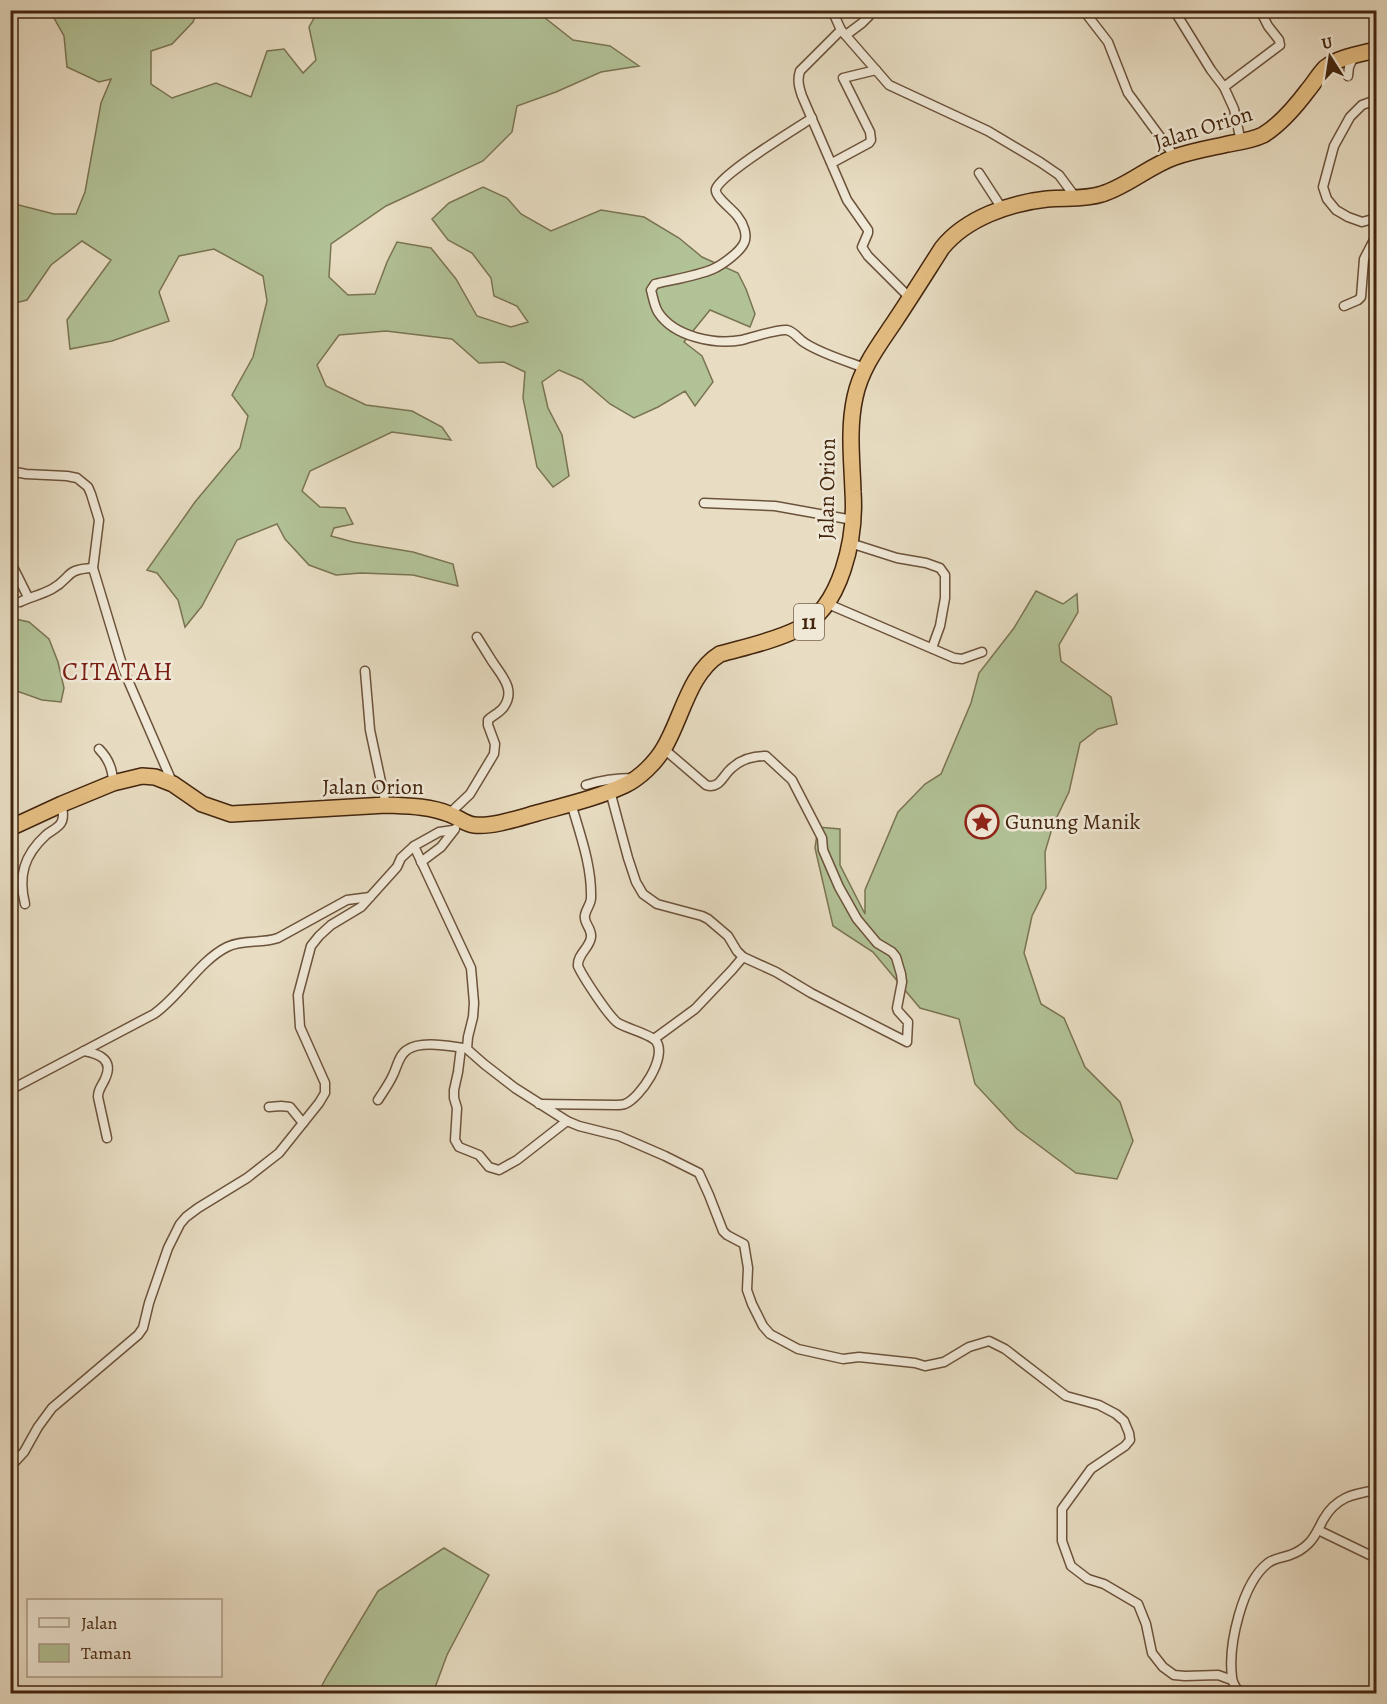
<svg xmlns="http://www.w3.org/2000/svg" width="1387" height="1704" font-family="Alegreya,serif">
	<style>
		.green { fill: #b2c297; stroke: #7a7452; stroke-width: 1.5 }
		.lines { fill: none; stroke-linecap: round; stroke-linejoin: round }
		.street-casing { stroke: #6c533b; stroke-width: 11 }
		.highway-casing { stroke: #43250e; stroke-width: 18 }
		.street { stroke: #f0e9d8; stroke-width: 8 }
		.highway { stroke: #e4be82; stroke-width: 15 }
		.labels { text-anchor: middle; dominant-baseline: central; stroke-width: 5; stroke-linejoin: round; paint-order: stroke }
		.shield { fill: #f0e9d8; stroke: #77604b; stroke-width: 1.5 }
		.shield-label { font-size: 21px; font-weight: bold; fill: #43250e }
		.street-label { font-size: 22px; fill: #43250e; stroke: #f0e9d8 }
		.poi-label { font-size: 22px; fill: #43250e; stroke: #f0e9d8; text-anchor: start }
		.quarter-label { font-size: 26px; letter-spacing: 1.5px; fill: #7a1f14; stroke: #f0e9d8 }
	</style>
	<rect width="100%" height="100%" fill="#e8ddc3"/>
	<filter id="stains"><feTurbulence type="fractalNoise" baseFrequency=".00333" numOctaves="4"/><feColorMatrix values="0 0 0 0 .2 0 0 0 0 .09 0 0 0 0 .02 0 0 0 .5 -.17"/></filter>
	<radialGradient id="worn" r=".72"><stop offset=".6" stop-color="#630" stop-opacity="0"/><stop offset="1" stop-color="#630" stop-opacity=".3"/></radialGradient>
	<g class="green">
		<path d="M535,10L573,40L610,46L639,66L601,72L556,92L517,106L512,132L483,161L386,206L331,244L329,277L348,295L375,294L387,262L397,242L431,248L456,279L477,316L511,327L528,322L517,306L494,296L491,278L472,253L448,240L432,219L449,203L483,187L507,198L521,214L551,231L601,210L644,217L679,238L702,257L738,273L746,289L755,314L750,327L710,310L684,342L702,356L713,382L695,406L685,391L658,407L634,418L610,404L582,380L559,370L542,382L548,408L562,435L569,476L553,487L537,467L523,398L525,372L504,362L479,363L452,339L386,331L339,335L317,365L326,386L366,405L412,411L442,427L451,440L392,432L310,471L302,491L320,507L345,508L353,524L334,528L331,536L353,542L413,552L453,564L458,586L413,575L361,573L336,575L309,565L285,539L277,524L237,540L202,606L185,627L178,600L157,573L147,570L195,502L240,448L248,416L232,395L253,357L267,301L263,276L214,249L179,256L159,292L169,321L112,341L70,349L67,320L111,260L82,241L51,265L27,300L11,304V207L15,204L54,214H76L85,192L101,103L111,79L99,82L67,67L64,36L50,11H197L193,22L172,44L151,51V84L172,98L216,83L251,97L267,51L284,49L303,73L316,60L309,27L318,11Z"/>
		<path d="M1036,591L1063,604L1077,594L1078,612L1059,645L1061,661L1111,697L1117,724L1098,729L1080,743L1069,792L1053,825L1045,852L1046,888L1032,916L1024,953L1041,1004L1064,1018L1085,1067L1120,1102L1133,1141L1117,1179L1076,1173L1017,1129L975,1084L959,1019L920,1008L873,952L833,926L815,848L818,827L840,829V865L865,914V890L898,812L925,784L941,774L971,703L979,673L1014,628Z"/>
		<path d="M11,618L29,622L49,639L58,662L64,688L61,702L42,700L11,689Z"/>
		<path d="M444,1548L489,1575L447,1655L433,1693H318L327,1676L378,1591Z"/>
	</g>
	<g class="lines">
		<defs>
			<g id="street">
				<path d="M832,10L841,30L889,85L988,131L1040,162L1059,175L1076,198"/>
				<path d="M1174,10L1211,70L1224,87L1234,109L1241,142"/>
				<path d="M1084,11L1108,42L1128,93L1175,157"/>
				<path d="M841,30L800,71C797,80 799,87 802,96L847,200L868,230V233L862,247L868,256L910,298"/>
				<path d="M846,35L862,23L869,16"/>
				<path d="M1348,76L1349,67L1354,56"/>
				<path d="M1224,87L1280,45L1279,40L1268,26L1260,10"/>
				<path d="M1376,100L1362,105L1350,117L1334,146L1323,187L1327,199L1336,210L1348,217L1362,222L1373,219L1376,221"/>
				<path d="M812,118C795,129 721,174 716,189C714,197 734,210 738,217C743,223 748,235 744,243C740,252 722,265 713,269C697,276 671,280 655,284L651,290C653,297 654,305 658,312C674,337 715,345 742,340C753,337 777,329 787,330C795,332 798,339 805,343C822,354 846,361 865,368"/>
				<path d="M832,163L869,143L871,140L870,132L843,78L876,70"/>
				<path d="M979,173L1003,210"/>
				<path d="M1344,306L1358,300L1361,297L1364,259L1376,236"/>
				<path d="M10,471L26,474L67,476L77,478L88,487L91,494L99,520L93,568L124,671L173,784"/>
				<path d="M704,503L775,506L853,520"/>
				<path d="M850,543L897,558L926,563L940,568L945,575V598L940,626L932,648"/>
				<path d="M10,561L28,597"/>
				<path d="M20,602C30,597 41,595 52,589C72,578 64,569 93,568"/>
				<path d="M828,604L954,658L962,659L982,652"/>
				<path d="M365,671L370,730L386,805"/>
				<path d="M99,749C109,759 113,769 113,783"/>
				<path d="M586,785C602,780 616,778 633,778"/>
				<path d="M610,791L628,858L636,882L643,894L657,904L702,916L708,919L728,936L737,951L743,957L776,972L811,993L907,1042L908,1022L898,1011L897,1008L902,982L901,974L896,957L892,952L877,943L857,919L839,887L823,850L822,838L792,780L766,756C755,756 742,759 733,767C723,774 720,790 706,785L664,749"/>
				<path d="M449,814L470,794L494,754L495,744L488,725V720C492,716 499,713 503,708C517,690 501,675 492,661C487,653 482,645 477,637"/>
				<path d="M414,846L471,968L474,1003L473,1017L468,1037L467,1049L484,1064L515,1088L567,1121L579,1126L619,1136L665,1156L699,1173L709,1195L723,1231L727,1235L744,1244L748,1268L747,1290L752,1304L763,1326L770,1334L798,1349L843,1359L859,1357L915,1363L925,1366L944,1362L969,1347L989,1341L1005,1349L1066,1396L1099,1405L1116,1414L1124,1421L1129,1433L1130,1440L1125,1446L1091,1469L1062,1509V1541L1071,1566L1088,1579L1104,1584L1138,1604L1146,1624L1152,1653L1163,1667L1174,1675L1185,1676L1218,1675L1232,1680"/>
				<path d="M421,862L441,847L455,829"/>
				<path d="M25,904C18,876 24,855 46,835C51,831 58,828 61,823C65,817 62,810 62,804"/>
				<path d="M654,1039L695,1009L732,970L743,957"/>
				<path d="M461,1048L458,1072L454,1090V1098L457,1108L455,1140L459,1147L479,1155L489,1167L499,1170L517,1160L567,1121"/>
				<path d="M84,1051C100,1054 114,1060 105,1079C102,1086 98,1089 98,1097L107,1138"/>
				<path d="M10,1090L154,1014C180,996 199,961 227,947C243,939 261,944 278,938L347,900L370,897"/>
				<path d="M378,1100C383,1092 389,1084 393,1075C397,1067 399,1055 407,1050C420,1040 449,1046 464,1048"/>
				<path d="M539,1104L616,1105C619,1105 622,1105 625,1104C640,1098 668,1057 656,1041C650,1034 628,1029 618,1023C609,1017 583,977 578,966C577,954 590,948 591,937C592,928 583,923 585,915C586,909 591,904 591,898C592,866 580,834 571,803"/>
				<path d="M269,1107L281,1106L290,1107L303,1123"/>
				<path d="M10,1467L24,1452L38,1427L52,1408L138,1335L143,1328L149,1303L168,1248L180,1224L186,1217L198,1208L247,1178L279,1153L319,1103L325,1093V1083L300,1027L298,995L311,946L319,936L331,925L361,907L397,867L401,858L414,846L439,832L453,830"/>
				<path d="M1318,1530L1376,1558"/>
				<path d="M1240,1694C1237,1689 1232,1683 1232,1677C1228,1645 1242,1583 1268,1563C1275,1558 1282,1558 1290,1555C1296,1553 1304,1548 1309,1543C1315,1537 1319,1528 1323,1520C1336,1497 1353,1494 1376,1490"/>
			</g>
			<path id="highway" d="M10,828L62,804L113,783L142,776L155,777L173,784L202,804L231,814L386,805C407,806 429,806 449,814C458,817 465,824 474,825C493,827 519,818 537,813C566,805 597,798 625,785C640,778 656,762 664,748C682,718 689,673 720,654C745,647 774,641 798,629C842,608 856,537 853,492C852,460 848,429 855,397C861,368 879,345 895,321C911,297 926,273 942,248C966,218 1010,203 1047,199C1065,197 1084,200 1102,194C1128,186 1149,166 1175,157C1192,151 1210,148 1228,144C1240,142 1253,140 1263,135C1281,124 1296,106 1308,90C1314,83 1319,74 1325,68C1339,57 1360,54 1376,50"/>
		</defs>
		<use href="#street" class="street-casing"/>
		<use href="#highway" class="highway-casing"/>
		<use href="#street" class="street"/>
		<use href="#highway" class="highway"/>
	</g>
	<defs>
		<symbol id="sight-ring" viewBox="-11 -11 22 22"><circle r="9.5" fill="#f0e9d8" stroke="#8f2418" stroke-width="1.5"/><path d="M0-6L1.8-2.2L6-1.7L2.9 1.2L3.7 5.4L0 3.3L-3.7 5.4L-2.9 1.2L-6-1.7L-1.8-2.2Z" fill="#8f2418"/></symbol>
	</defs>
	<g fill-rule="evenodd">
		<use href="#sight-ring" x="963" y="803" width="38" height="38"/>
	</g>
	<g class="labels">
		<rect class="shield" x="794" y="604" width="30" height="36" rx="4.5"/>
		<g class="shield-label">
			<text x="809" y="622">11</text>
		</g>
		<g class="street-label">
			<text transform="translate(1203 128) rotate(-17)">Jalan Orion</text>
			<text transform="translate(827 489) rotate(-89)">Jalan Orion</text>
			<text x="373" y="787">Jalan Orion</text>
		</g>
		<g class="poi-label">
			<text x="1005" y="822">Gunung Manik</text>
		</g>
		<g class="quarter-label">
			<text x="118" y="671">CITATAH</text>
		</g>
	</g>
	<rect width="1387" height="1704" fill="none" stroke="#e8ddc3" stroke-width="36"/>
	<rect x="12" y="12" width="1363" height="1680" fill="none" stroke="#43250e" stroke-width="3"/>
	<rect x="18" y="18" width="1351" height="1668" fill="none" stroke="#43250e" stroke-width="1.5"/>
	<rect x="27" y="1599" width="195" height="78" fill="#f0e9d8" stroke="#ab9b87" stroke-width="1.5"/>
	<rect x="39" y="1618" width="30" height="9" fill="#f0e9d8" stroke="#ab9b87" stroke-width="1.5"/>
	<text x="81" y="1629" font-size="18" fill="#43250e">Jalan</text>
	<rect x="39" y="1644" width="30" height="18" fill="#b2c297" stroke="#ab9b87" stroke-width="1.5"/>
	<text x="81" y="1659" font-size="18" fill="#43250e">Taman</text>
	<g transform="translate(1330 57) rotate(348)" stroke="#f0e9d8" stroke-width="4.5" paint-order="stroke">
	<path d="M0-4.5L10 22L0 15L-10 22Z" fill="#43250e"/>
	<text y="-9" font-size="16" font-weight="bold" text-anchor="middle" fill="#43250e">U</text>
	</g>
	<rect width="100%" height="100%" filter="url(#stains)"/>
	<rect width="100%" height="100%" fill="url(#worn)"/>
</svg>
